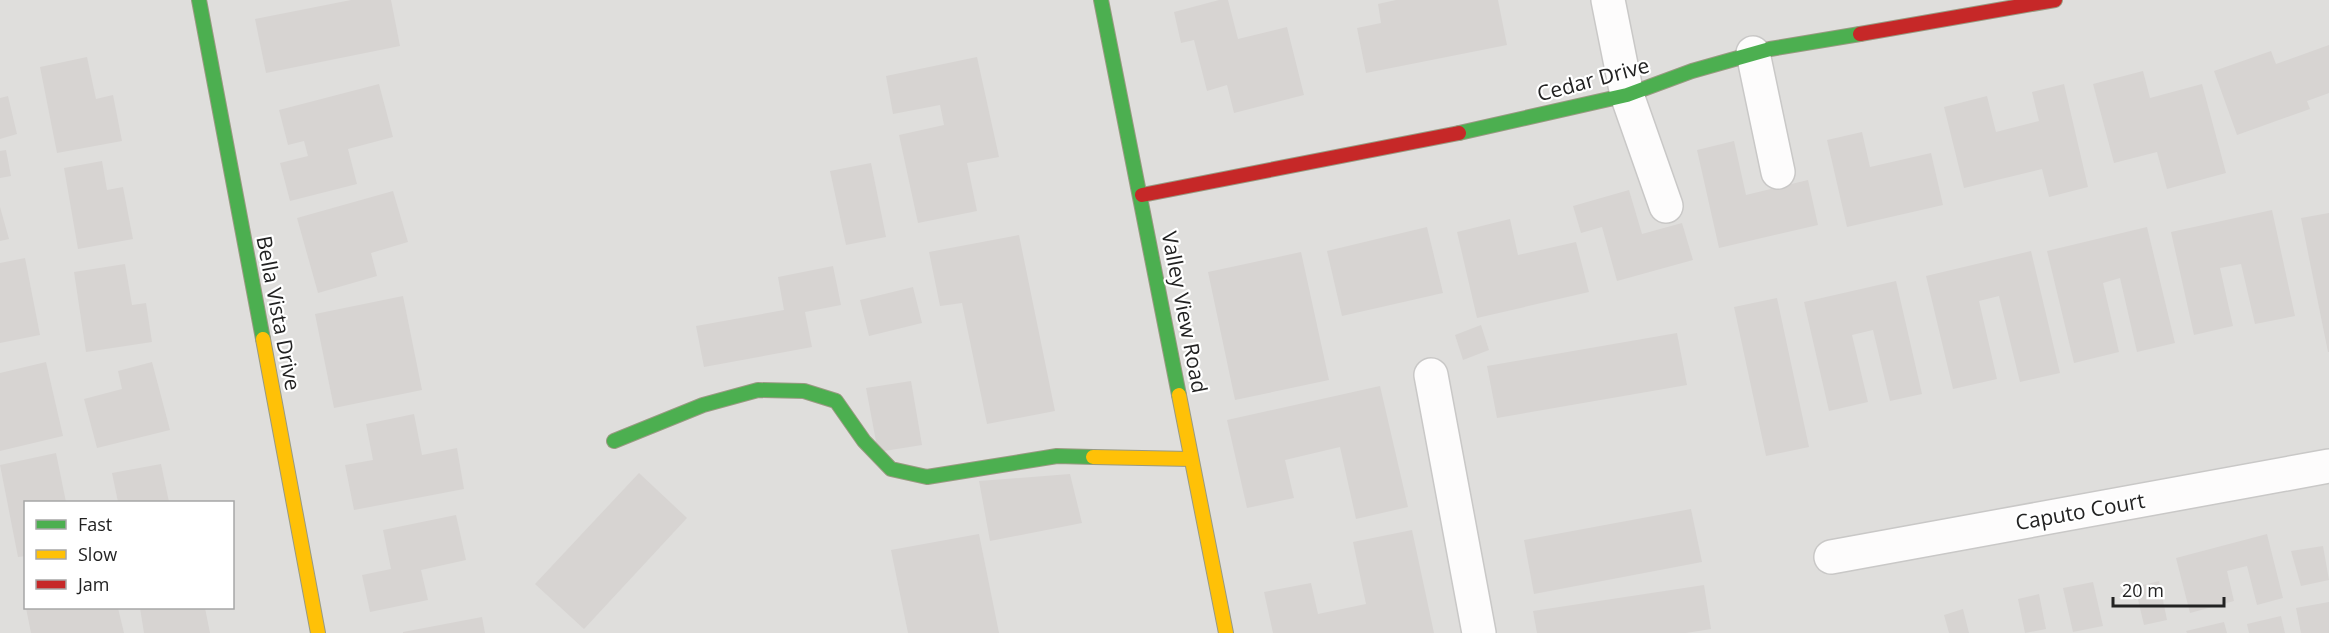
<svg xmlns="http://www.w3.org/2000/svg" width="2329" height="633" font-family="'Open Sans',sans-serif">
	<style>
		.residential { fill: #dfdedc; fill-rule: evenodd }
		.building { fill: #d7d4d2 }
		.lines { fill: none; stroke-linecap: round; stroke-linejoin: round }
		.street-casing { stroke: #c9c8c7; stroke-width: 36 }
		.fast-casing { stroke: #999a82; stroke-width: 16 }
		.slow-casing { stroke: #999a82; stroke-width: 16 }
		.jam-casing { stroke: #999a82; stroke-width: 16 }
		.street { stroke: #fdfcfc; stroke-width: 33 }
		.fast { stroke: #4caf50; stroke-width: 14 }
		.slow { stroke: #ffc107; stroke-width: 14 }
		.jam { stroke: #c62828; stroke-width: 14 }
		.labels { text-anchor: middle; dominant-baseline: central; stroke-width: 4.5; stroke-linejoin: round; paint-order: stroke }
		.street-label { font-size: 21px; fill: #222; stroke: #fff }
	</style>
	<rect width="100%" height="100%" fill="#f0eeeb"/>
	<path class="residential" d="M0,0H2329V633H0ZM26,502H232V608H26Z"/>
	<g class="building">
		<path d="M351,0H391L400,46L266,73L255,19Z"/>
		<path d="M1219,0H1228L1238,39L1287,27L1304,95L1234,113L1227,85L1207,91L1194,40L1181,43L1174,12Z"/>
		<path d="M1396,0H1498L1507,45L1366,73L1357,28L1381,23L1378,4Z"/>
		<path d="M2329,45V93L2307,101L2310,109L2237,135L2214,71L2271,51L2276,64Z"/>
		<path d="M87,57L96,99L113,95L122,141L57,153L40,67Z"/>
		<path d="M977,57L999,157L967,163L977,211L918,223L899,135L944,125L940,105L893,114L886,76Z"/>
		<path d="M2143,71L2150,98L2202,84L2226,173L2167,189L2157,152L2114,163L2093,84Z"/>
		<path d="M379,84L393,137L348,149L357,184L290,201L280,163L308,156L304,141L288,145L279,110Z"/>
		<path d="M2064,84L2088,187L2049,197L2042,169L1964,188L1944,107L1987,96L1996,132L2039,121L2032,92Z"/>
		<path d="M8,96L17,134L0,139V98Z"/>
		<path d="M1862,132L1870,167L1931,153L1943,205L1847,227L1827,140Z"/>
		<path d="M1734,141L1746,195L1808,180L1818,225L1719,248L1697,150Z"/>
		<path d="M6,150L11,176L0,178V151Z"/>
		<path d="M102,161L107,190L123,187L133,239L78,249L64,168Z"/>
		<path d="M871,163L886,237L846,245L830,171Z"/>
		<path d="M1629,190L1642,234L1682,223L1693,260L1617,281L1602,227L1581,233L1573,206Z"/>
		<path d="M393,191L408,242L371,253L377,276L318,293L297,218Z"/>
		<path d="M0,207L9,239L0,241Z"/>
		<path d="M2272,210L2295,316L2255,324L2241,264L2220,268L2233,326L2194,335L2171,232Z"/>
		<path d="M2329,213V352H2328L2301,218Z"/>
		<path d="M1510,219L1518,255L1576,242L1589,292L1477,318L1457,232Z"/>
		<path d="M1427,227L1443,293L1342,316L1327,251Z"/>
		<path d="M2147,227L2175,343L2137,352L2120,278L2103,283L2119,352L2074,363L2047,251Z"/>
		<path d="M1019,235L1055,411L987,424L962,303L940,306L929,252Z"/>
		<path d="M2031,251L2060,373L2020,382L1999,296L1979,301L1997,379L1953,389L1926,276Z"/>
		<path d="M1301,252L1329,380L1235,400L1208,272Z"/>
		<path d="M25,258L40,335L0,343V263Z"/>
		<path d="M125,264L132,305L146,303L152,342L86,352L74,272Z"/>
		<path d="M833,266L841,305L805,312L812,347L704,367L696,326L784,310L778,277Z"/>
		<path d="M1896,281L1922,394L1890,401L1873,330L1852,335L1868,402L1829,411L1804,302Z"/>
		<path d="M913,287L922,323L869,336L860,300Z"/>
		<path d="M403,296L422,390L334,408L315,314Z"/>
		<path d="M1777,298L1809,447L1766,456L1734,307Z"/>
		<path d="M1481,325L1489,350L1463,360L1455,335Z"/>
		<path d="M1677,333L1687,385L1497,418L1487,366Z"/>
		<path d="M46,362L63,436L0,451V373Z"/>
		<path d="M152,362L170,430L97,448L84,399L122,389L118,371Z"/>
		<path d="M911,381L922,445L878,452L866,388Z"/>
		<path d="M1380,386L1408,507L1356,519L1340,447L1285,460L1294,498L1247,508L1227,420Z"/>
		<path d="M414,414L422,455L457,448L464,489L354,510L345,465L373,460L366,424Z"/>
		<path d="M56,453L66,502H26V556L18,557L0,465Z"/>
		<path d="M161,464L169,502H118L112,473Z"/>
		<path d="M639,473L687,518L584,629L535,584Z"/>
		<path d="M1070,474L1082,523L990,541L979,481Z"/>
		<path d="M1691,509L1702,562L1534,594L1524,540Z"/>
		<path d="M456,515L466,560L421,570L428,600L370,612L362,575L391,569L383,530Z"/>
		<path d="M1412,530L1434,633H1273L1264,592L1311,583L1318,614L1366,604L1353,542Z"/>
		<path d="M979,534L999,633H908L891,550Z"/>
		<path d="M2267,534L2283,598L2257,605L2247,566L2227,571L2234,601L2190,613L2176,558Z"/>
		<path d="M2323,546L2329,580L2301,586L2291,551Z"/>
		<path d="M2159,581L2167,620L2144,625L2135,587Z"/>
		<path d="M2093,582L2103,626L2073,632L2063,588Z"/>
		<path d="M1704,585L1711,629L1686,633H1537L1533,611Z"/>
		<path d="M2039,594L2046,629L2025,633L2018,599Z"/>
		<path d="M2329,602V633H2301L2296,608Z"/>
		<path d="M26,608H118L124,633H31Z"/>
		<path d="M140,608H205L210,633H144Z"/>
		<path d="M1963,609L1969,633H1949L1944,615Z"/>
		<path d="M2281,616L2285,633H2249L2247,624Z"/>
		<path d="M482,617L485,633H403V632Z"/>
		<path d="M2224,622L2227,633H2187L2186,631Z"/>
	</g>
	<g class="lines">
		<defs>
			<g id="street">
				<path d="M1608,0L1627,95L1666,206"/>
				<path d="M1753,53L1778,172"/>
				<path d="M1431,375L1479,633"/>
				<path d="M1831,557L2329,466"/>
			</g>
			<g id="fast">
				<path d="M199,0L263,339"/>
				<path d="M1101,0L1179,395"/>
				<path d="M1459,133L1627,95L1692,71L1770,49L1860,34"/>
				<path d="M614,441L703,405L758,390L804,391L836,401L864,441L891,469L927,477L1057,456L1093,457"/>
			</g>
			<g id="slow">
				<path d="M263,339L318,633"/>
				<path d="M1179,395L1226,633"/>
				<path d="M1093,457L1191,459"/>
			</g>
			<g id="jam">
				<path d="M1860,34L2055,0"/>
				<path d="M1142,195L1459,133"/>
			</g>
		</defs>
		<use href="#street" class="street-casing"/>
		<use href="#fast" class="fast-casing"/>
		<use href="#slow" class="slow-casing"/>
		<use href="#jam" class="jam-casing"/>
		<use href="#street" class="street"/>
		<use href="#fast" class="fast"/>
		<use href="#slow" class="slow"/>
		<use href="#jam" class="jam"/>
	</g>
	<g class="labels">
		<g class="street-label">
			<text transform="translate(1593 79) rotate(-15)">Cedar Drive</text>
			<text transform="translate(1185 312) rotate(79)">Valley View Road</text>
			<text transform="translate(279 313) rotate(79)">Bella Vista Drive</text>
			<text transform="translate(2080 511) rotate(-10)">Caputo Court</text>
		</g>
	</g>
	<rect x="24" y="501" width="210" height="108" fill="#ffffff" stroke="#a7a7a7" stroke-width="1.5"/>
	<rect x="36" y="520" width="30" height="9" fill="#4caf50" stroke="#a7a7a7" stroke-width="1.5"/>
	<text x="78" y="531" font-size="18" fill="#222222">Fast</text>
	<rect x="36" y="550" width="30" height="9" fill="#ffc107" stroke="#a7a7a7" stroke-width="1.5"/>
	<text x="78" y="561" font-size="18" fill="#222222">Slow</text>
	<rect x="36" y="580" width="30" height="9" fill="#c62828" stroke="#a7a7a7" stroke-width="1.5"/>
	<text x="78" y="591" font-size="18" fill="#222222">Jam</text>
	<path d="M2113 597v9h111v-9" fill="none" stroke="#222222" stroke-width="3"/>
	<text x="2122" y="597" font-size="18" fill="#222222" stroke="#ffffff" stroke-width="4.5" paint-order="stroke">20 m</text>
</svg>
